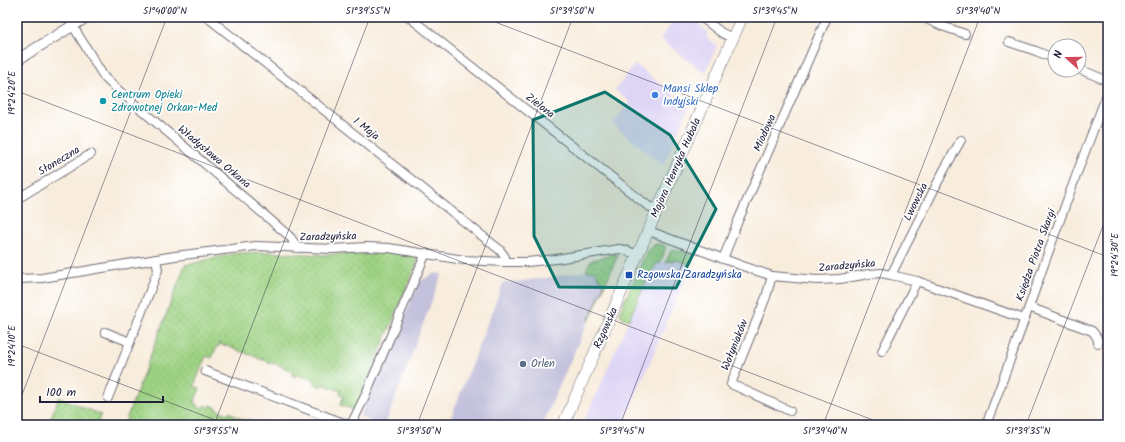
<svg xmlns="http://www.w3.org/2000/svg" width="1125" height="442" font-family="Kalam,sans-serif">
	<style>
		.built { fill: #ded5f5 }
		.industrial { fill: #c3c1db }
		.grass { fill: url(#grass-dots); stroke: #607a5e }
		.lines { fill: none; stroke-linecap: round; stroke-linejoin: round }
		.minor-casing { stroke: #6d6973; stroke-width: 10 }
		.tertiary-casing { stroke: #6d6973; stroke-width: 12 }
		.secondary-casing { stroke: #6d6973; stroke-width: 12 }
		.minor { stroke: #fff; stroke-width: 8 }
		.tertiary { stroke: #fff; stroke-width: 10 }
		.secondary { stroke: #fff; stroke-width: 11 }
		.marked { fill: #0f766e; fill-opacity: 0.2; stroke: #0f766e; stroke-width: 3; stroke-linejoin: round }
		.ticks { fill: none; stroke: #22223b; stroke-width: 1; stroke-opacity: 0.45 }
		.shop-dot { fill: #3f7fe0; stroke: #fff; stroke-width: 1.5 }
		.culture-dot { fill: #0f9aa8; stroke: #fff; stroke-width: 1.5 }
		.transit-dot { fill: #1a4fb4; stroke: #fff; stroke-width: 1.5 }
		.service-dot { fill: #5c6f8a; stroke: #fff; stroke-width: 1.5 }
		.labels { text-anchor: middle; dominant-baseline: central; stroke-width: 3.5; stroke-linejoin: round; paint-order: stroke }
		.shop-label { font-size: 11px; fill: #366cbe; stroke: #fff; text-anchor: start }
		.culture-label { font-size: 11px; fill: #0d838f; stroke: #fff; text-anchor: start }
		.street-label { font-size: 11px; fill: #22223b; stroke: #fff }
		.transit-label { font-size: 11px; fill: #164399; stroke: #fff; text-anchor: start }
		.service-label { font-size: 11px; fill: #4e5e75; stroke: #fff; text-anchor: start }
		.neatline { fill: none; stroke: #22223b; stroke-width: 1.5 }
		.ticks-label { font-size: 10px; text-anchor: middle; fill: #22223b }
	</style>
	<defs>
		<pattern id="grass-dots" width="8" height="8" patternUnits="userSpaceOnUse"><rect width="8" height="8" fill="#9dd282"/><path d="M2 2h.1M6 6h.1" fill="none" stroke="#87b471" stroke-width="1.8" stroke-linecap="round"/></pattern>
	</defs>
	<rect width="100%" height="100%" fill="#fff"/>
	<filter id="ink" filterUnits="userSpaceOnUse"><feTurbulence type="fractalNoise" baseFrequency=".025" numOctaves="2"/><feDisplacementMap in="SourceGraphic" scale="8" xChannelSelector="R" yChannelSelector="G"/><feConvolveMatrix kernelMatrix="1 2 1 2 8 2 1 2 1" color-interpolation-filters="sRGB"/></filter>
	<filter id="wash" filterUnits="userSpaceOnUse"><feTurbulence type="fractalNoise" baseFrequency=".012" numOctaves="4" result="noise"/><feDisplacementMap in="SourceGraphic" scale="16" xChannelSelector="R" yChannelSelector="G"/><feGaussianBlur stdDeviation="0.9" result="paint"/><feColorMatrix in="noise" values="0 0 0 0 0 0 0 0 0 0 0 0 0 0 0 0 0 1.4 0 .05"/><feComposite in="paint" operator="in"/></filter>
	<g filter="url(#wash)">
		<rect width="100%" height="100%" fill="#f8ecdc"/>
		<g class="built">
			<path d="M677,17H690L707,31V38L717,45L705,73L660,39Z"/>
			<path d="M635,64L689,107L663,165L613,124L630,102L615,90Z"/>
			<path d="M677,260L691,265L623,425H592L584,422L647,279L657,263Z"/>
		</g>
		<g class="industrial">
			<path d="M594,270L604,285L542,425H448L503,283L539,279Z"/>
			<path d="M435,273L442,274L385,425H376L375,423L360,416L420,281Z"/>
		</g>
		<g class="grass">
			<path d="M658,244L664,245L666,247L660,263H657L647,279L629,320C624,318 620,318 620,311L647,251L654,245Z"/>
			<path d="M674,249L694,256L691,265L677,260L666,262L671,251Z"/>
			<path d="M384,250L418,256L417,263L356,408L354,410L340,405L344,396L340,394L341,391L322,384L321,387L314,384L315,381L296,374L295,377L292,376L293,371L288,369V368L287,369L282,367V365L281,366L276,364L275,363V364L269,362V361V362L263,360V358L262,360L257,358V356L256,357L251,355V354L250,355L245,353V351L244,353L239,351V349L238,350L233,349V347L232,348L227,346V345L226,346L220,344V342L219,346H217L212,358L206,356L194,386L200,388L194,403L198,404L197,406L203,409L204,405L210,407L211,405L217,408V410L228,414L229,412L235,415V416L247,421L248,419L254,421L253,423L258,425H124L185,265L238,253L268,252L325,255Z"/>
			<path d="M614,254L618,255L589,321H588L604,285L594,270L586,271L590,262L593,260Z"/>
			<path d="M59,397L101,415L97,425H48Z"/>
		</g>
	</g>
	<g filter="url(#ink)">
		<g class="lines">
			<defs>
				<g id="minor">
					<path d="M207,17L500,250L505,257V262"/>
					<path d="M409,17L648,206L658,210"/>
					<path d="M701,17L722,33L733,38"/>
					<path d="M922,17L942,26L965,34"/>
					<path d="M73,26L104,77L110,83L288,235L291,238L298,248"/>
					<path d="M1009,42L1036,51L1055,59"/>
					<path d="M1079,69L1108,81"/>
					<path d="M17,199L91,154"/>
					<path d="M649,231L740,265L772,276L817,280L840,279L869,274L881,273L891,275L917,281L1024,319"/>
					<path d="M723,259L738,221L827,17"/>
					<path d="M891,275L944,170L961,140"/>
					<path d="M772,276L766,297L731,384L790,411"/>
					<path d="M17,279L42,278L175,256L256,246L333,249L367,247L389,248L464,260L505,262H527L556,259L619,249L625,250L638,255"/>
					<path d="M1029,307L1092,331C1096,335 1098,338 1098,343"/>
					<path d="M105,332L130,342L158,270L156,259"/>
					<path d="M882,351L917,281"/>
					<path d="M205,371L349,425"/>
					<path d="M108,398L130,342"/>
					<path d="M351,425L365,396L426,253"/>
					<path d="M986,425C1028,314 1064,202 1108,92"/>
				</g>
				<path id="tertiary" d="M17,60L87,17"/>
				<path id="secondary" d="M563,425L742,17"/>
			</defs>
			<use href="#minor" class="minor-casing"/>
			<use href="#tertiary" class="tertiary-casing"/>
			<use href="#secondary" class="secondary-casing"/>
			<use href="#minor" class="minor"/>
			<use href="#tertiary" class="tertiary"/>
			<use href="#secondary" class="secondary"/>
		</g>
	</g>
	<path class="marked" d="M605,92L670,135L716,209L676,288L559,287L534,236L533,120Z"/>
	<path class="ticks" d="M482,17L1108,257M17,91L886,425M17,344L228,425M17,408L167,17M214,425L370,17M417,425L573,17M620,425L777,17M823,425L980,17M1026,425L1108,213"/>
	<circle class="shop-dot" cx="655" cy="95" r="4"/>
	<circle class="culture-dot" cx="103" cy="101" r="4"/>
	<rect class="transit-dot" x="625" y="271" width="8" height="8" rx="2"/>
	<circle class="service-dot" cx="523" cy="364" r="4"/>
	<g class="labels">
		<g class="shop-label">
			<text x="663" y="89">Mansi Sklep<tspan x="663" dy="13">Indyjski</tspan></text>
		</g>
		<g class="culture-label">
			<text x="111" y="95">Centrum Opieki<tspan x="111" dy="13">Zdrowotnej Orkan-Med</tspan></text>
		</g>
		<g class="street-label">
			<text transform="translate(540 106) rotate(38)">Zielona</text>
			<text transform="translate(366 129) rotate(38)">1 Maja</text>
			<text transform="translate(765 133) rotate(-66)">Miodowa</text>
			<text transform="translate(214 157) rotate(40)">Władysława Orkana</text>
			<text transform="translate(59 161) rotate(-31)">Słoneczna</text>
			<text transform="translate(676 168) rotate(-66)">Majora Henryka Hubala</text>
			<text transform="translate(916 202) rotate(-63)">Lwowska</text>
			<text transform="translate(328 237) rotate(-1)">Zaradzyńska</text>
			<text transform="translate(1036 255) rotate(-70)">Księdza Piotra Skargi</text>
			<text transform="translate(847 266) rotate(-5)">Zaradzyńska</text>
			<text transform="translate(606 328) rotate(-66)">Rzgowska</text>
			<text transform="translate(735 345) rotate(-68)">Wołyniaków</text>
		</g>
		<g class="transit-label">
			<text x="637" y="275">Rzgowska/Zaradzyńska</text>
		</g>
		<g class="service-label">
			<text x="531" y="364">Orlen</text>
		</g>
	</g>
	<rect width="1125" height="442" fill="none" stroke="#fff" stroke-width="44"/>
	<g transform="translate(1067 58) rotate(291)"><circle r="19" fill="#ffffff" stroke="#a7a7b1"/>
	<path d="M0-3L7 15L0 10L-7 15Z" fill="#d1495b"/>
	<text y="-6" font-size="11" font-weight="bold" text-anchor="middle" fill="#22223b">N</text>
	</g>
	<path d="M40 396v6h123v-6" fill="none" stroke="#22223b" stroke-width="2"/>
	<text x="46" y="396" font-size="12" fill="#22223b" stroke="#ffffff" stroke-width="3" paint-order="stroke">100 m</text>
	<rect x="22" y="22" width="1081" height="398" class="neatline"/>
	<g class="ticks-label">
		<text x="165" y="14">51°40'00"N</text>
		<text x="368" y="14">51°39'55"N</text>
		<text x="572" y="14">51°39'50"N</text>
		<text x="775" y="14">51°39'45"N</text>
		<text x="978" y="14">51°39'40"N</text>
		<text transform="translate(11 93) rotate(-90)" y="4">19°24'20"E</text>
		<text transform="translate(1114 255) rotate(-90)" y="4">19°24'30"E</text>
		<text transform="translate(11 346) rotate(-90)" y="4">19°24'10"E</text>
		<text x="216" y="434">51°39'55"N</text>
		<text x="419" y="434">51°39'50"N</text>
		<text x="622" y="434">51°39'45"N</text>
		<text x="825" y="434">51°39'40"N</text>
		<text x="1028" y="434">51°39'35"N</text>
	</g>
</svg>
